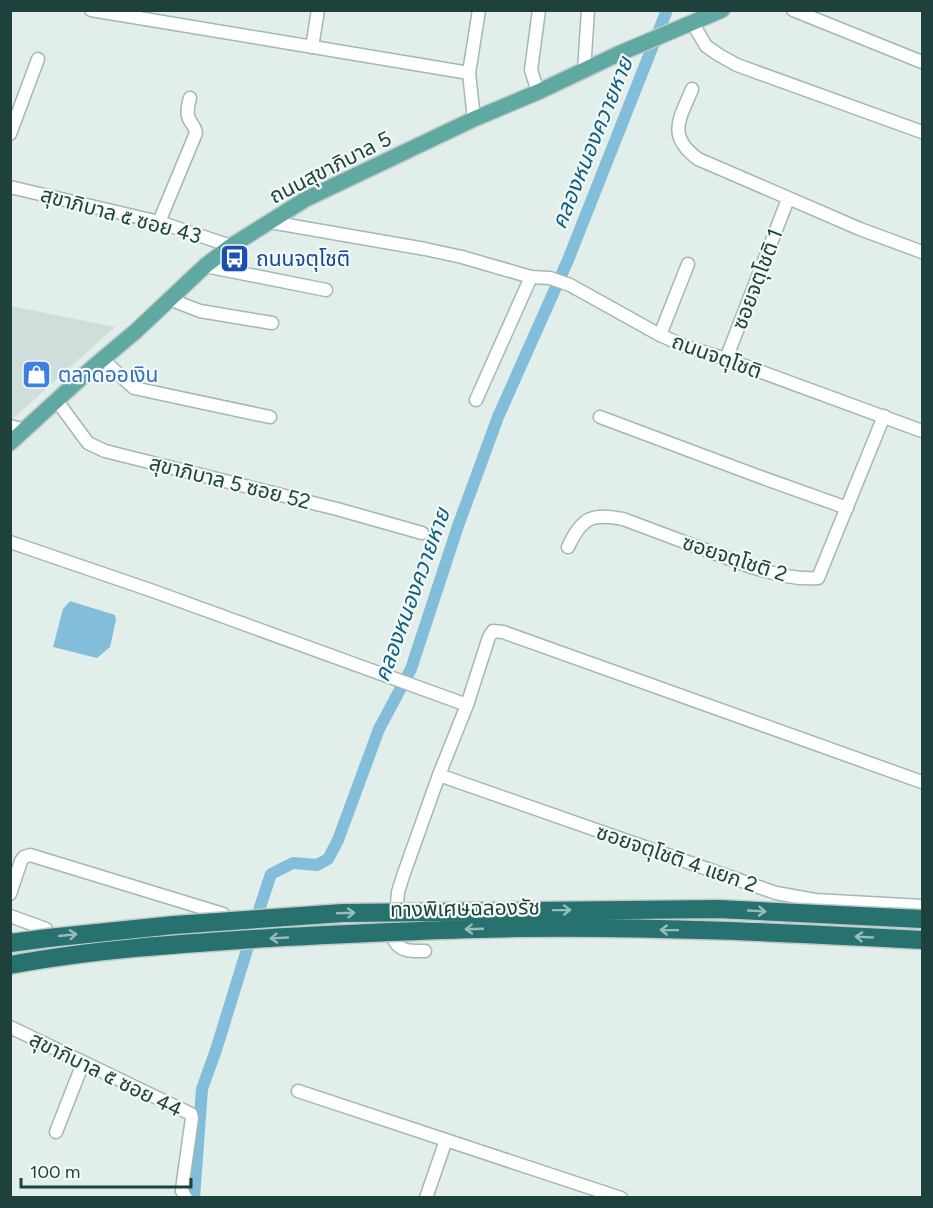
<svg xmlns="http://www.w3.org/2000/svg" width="933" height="1208" font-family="Figtree,'Noto Sans Thai',sans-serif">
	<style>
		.built { fill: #cfdeda }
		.water { fill: #82beda }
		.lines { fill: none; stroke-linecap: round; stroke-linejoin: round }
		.canal { stroke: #82beda; stroke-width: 12 }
		.minor-casing { stroke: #a3b7b3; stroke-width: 15 }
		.major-casing { stroke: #c0cac9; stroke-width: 18 }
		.minor { stroke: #fff; stroke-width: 12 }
		.major { stroke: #60a9a2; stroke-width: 15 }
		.highway-bridge-casing { stroke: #c0cac9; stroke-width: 21; stroke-linecap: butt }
		.highway-bridge { stroke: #27716e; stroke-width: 18 }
		.oneway { stroke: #97bcb9 }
		.labels { text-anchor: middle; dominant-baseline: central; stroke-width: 4.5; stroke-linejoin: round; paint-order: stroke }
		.street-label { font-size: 21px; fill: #1f413d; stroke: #f2faf7 }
		.transit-label { font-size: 21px; fill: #164399; stroke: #f2faf7; text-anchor: start }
		.shop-label { font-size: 21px; fill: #366cbe; stroke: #f2faf7; text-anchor: start }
		.water-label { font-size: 22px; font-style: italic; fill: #115e85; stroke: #f2faf7 }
	</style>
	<rect width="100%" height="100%" fill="#e1eeea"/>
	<path class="built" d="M11,306L115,327L11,420Z"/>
	<path class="water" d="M70,601L115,615L116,620L110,647L97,658L53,647L63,609Z"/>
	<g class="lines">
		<path class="canal" d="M194,1198L202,1089L216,1050L262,901L271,874L293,863L317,865L328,859L338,840L379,729L411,669L458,526L498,417L568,260L667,10"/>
		<defs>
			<g id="minor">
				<path d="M91,10L469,73"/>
				<path d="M793,10L922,62"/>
				<path d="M693,24L706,46L719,55L737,65L922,132"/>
				<path d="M312,47L318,10"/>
				<path d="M584,71L588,10"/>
				<path d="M692,89C680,119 666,135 698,159L860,229L922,252"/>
				<path d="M538,92L531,70L539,10"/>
				<path d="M474,119L469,73L479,10"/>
				<path d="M10,134L38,59"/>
				<path d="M10,187L159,222L231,246"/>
				<path d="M159,222L196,133C195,126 192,125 189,119C186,112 188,105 190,98"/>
				<path d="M270,222L425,249L462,257L531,277L550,278L570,285L660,335L687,347L726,359L922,431"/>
				<path d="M205,266L326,290"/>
				<path d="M169,299L200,311L272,323"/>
				<path d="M660,335L688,264"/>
				<path d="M726,359L788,199"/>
				<path d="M103,360L134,388L270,417"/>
				<path d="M476,400L531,277"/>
				<path d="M57,401L88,443L105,451L337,509L422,533"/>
				<path d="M600,417L755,475L847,508"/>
				<path d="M10,426L25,430"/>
				<path d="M10,542L153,591L467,705"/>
				<path d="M568,547C582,517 592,513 623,519L751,567C773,573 794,580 818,578L884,416"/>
				<path d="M439,775L776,893L815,900L922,906"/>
				<path d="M10,894L21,861L24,857L30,855L223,914"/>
				<path d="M10,916L46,929"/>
				<path d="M425,951C412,951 400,952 394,940L398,892L403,876L439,775L467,705L489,637L493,631L503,632L922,782"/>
				<path d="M10,1027L191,1114L192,1118L183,1182L182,1191L186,1198"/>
				<path d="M298,1091L621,1198"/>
				<path d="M56,1132L83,1063"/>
				<path d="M426,1198L446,1140"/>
			</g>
			<path id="major" d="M10,443L92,368L136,331L205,266L231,246L306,199L474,119L538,92L618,54L722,10"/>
		</defs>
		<use href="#minor" class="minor-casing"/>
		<use href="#major" class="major-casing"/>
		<use href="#minor" class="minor"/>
		<use href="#major" class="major"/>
		<defs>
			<g id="highway-bridge">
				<path d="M10,943L48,938L174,925L343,913L718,909L922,919"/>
				<path d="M10,965C101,948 193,943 285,937C362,933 441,929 519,928C653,926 788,933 922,940"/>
			</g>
		</defs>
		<use href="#highway-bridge" class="highway-bridge-casing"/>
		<use href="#highway-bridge" class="highway-bridge"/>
	</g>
	<defs><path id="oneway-shaft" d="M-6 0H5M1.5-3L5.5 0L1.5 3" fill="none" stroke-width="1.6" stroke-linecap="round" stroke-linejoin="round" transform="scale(1.5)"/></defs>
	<g class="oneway">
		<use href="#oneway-shaft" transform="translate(562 910) rotate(-1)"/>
		<use href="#oneway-shaft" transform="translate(757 911) rotate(3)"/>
		<use href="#oneway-shaft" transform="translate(346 913) rotate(-2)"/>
		<use href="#oneway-shaft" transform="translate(474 929) rotate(178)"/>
		<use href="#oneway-shaft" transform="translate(669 930) rotate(-179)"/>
		<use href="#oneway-shaft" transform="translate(68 935) rotate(-6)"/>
		<use href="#oneway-shaft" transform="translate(864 937) rotate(-177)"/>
		<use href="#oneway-shaft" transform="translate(279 938) rotate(177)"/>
	</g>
	<defs>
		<symbol id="bus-square" viewBox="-11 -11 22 22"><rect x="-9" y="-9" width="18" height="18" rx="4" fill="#1a4fb4" stroke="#f2faf7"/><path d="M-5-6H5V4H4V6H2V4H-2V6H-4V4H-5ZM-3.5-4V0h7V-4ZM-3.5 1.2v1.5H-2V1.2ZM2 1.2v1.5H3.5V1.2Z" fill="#fff"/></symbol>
		<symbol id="shop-square" viewBox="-11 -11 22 22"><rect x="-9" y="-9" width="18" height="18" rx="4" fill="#3f7fe0" stroke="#f2faf7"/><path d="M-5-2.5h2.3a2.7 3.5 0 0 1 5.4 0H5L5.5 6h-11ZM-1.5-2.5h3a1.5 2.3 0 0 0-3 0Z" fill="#fff"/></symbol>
	</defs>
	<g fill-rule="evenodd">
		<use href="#bus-square" x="218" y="242" width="33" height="33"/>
		<use href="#shop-square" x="20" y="358" width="33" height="33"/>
	</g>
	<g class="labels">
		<g class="street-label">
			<text transform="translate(330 167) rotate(-27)">ถนนสุขาภิบาล 5</text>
			<text transform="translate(121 215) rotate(15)">สุขาภิบาล ๕ ซอย 43</text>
			<text transform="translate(757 279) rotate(-69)">ซอยจตุโชติ 1</text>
			<text transform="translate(717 356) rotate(20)">ถนนจตุโชติ</text>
			<text transform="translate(230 482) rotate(14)">สุขาภิบาล 5 ซอย 52</text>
			<text transform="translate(735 558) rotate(18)">ซอยจตุโชติ 2</text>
			<text transform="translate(677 858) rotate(19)">ซอยจตุโชติ 4 แยก 2</text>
			<text transform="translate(465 908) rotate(-1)">ทางพิเศษฉลองรัช</text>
			<text transform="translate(106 1074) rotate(26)">สุขาภิบาล ๕ ซอย 44</text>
		</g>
		<g class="transit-label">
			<text x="256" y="258">ถนนจตุโชติ</text>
		</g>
		<g class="shop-label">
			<text x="58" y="374">ตลาดออเงิน</text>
		</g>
		<g class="water-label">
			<text transform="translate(592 143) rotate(-68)">คลองหนองควายหาย</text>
			<text transform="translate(412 595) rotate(-70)">คลองหนองควายหาย</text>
		</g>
	</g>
	<rect width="933" height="1208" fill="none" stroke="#1f413d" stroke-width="24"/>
	<path d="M21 1178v9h170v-9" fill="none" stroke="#1f413d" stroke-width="3"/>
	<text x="30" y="1178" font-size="18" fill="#1f413d" stroke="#f2faf7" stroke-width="4.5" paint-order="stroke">100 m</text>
</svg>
